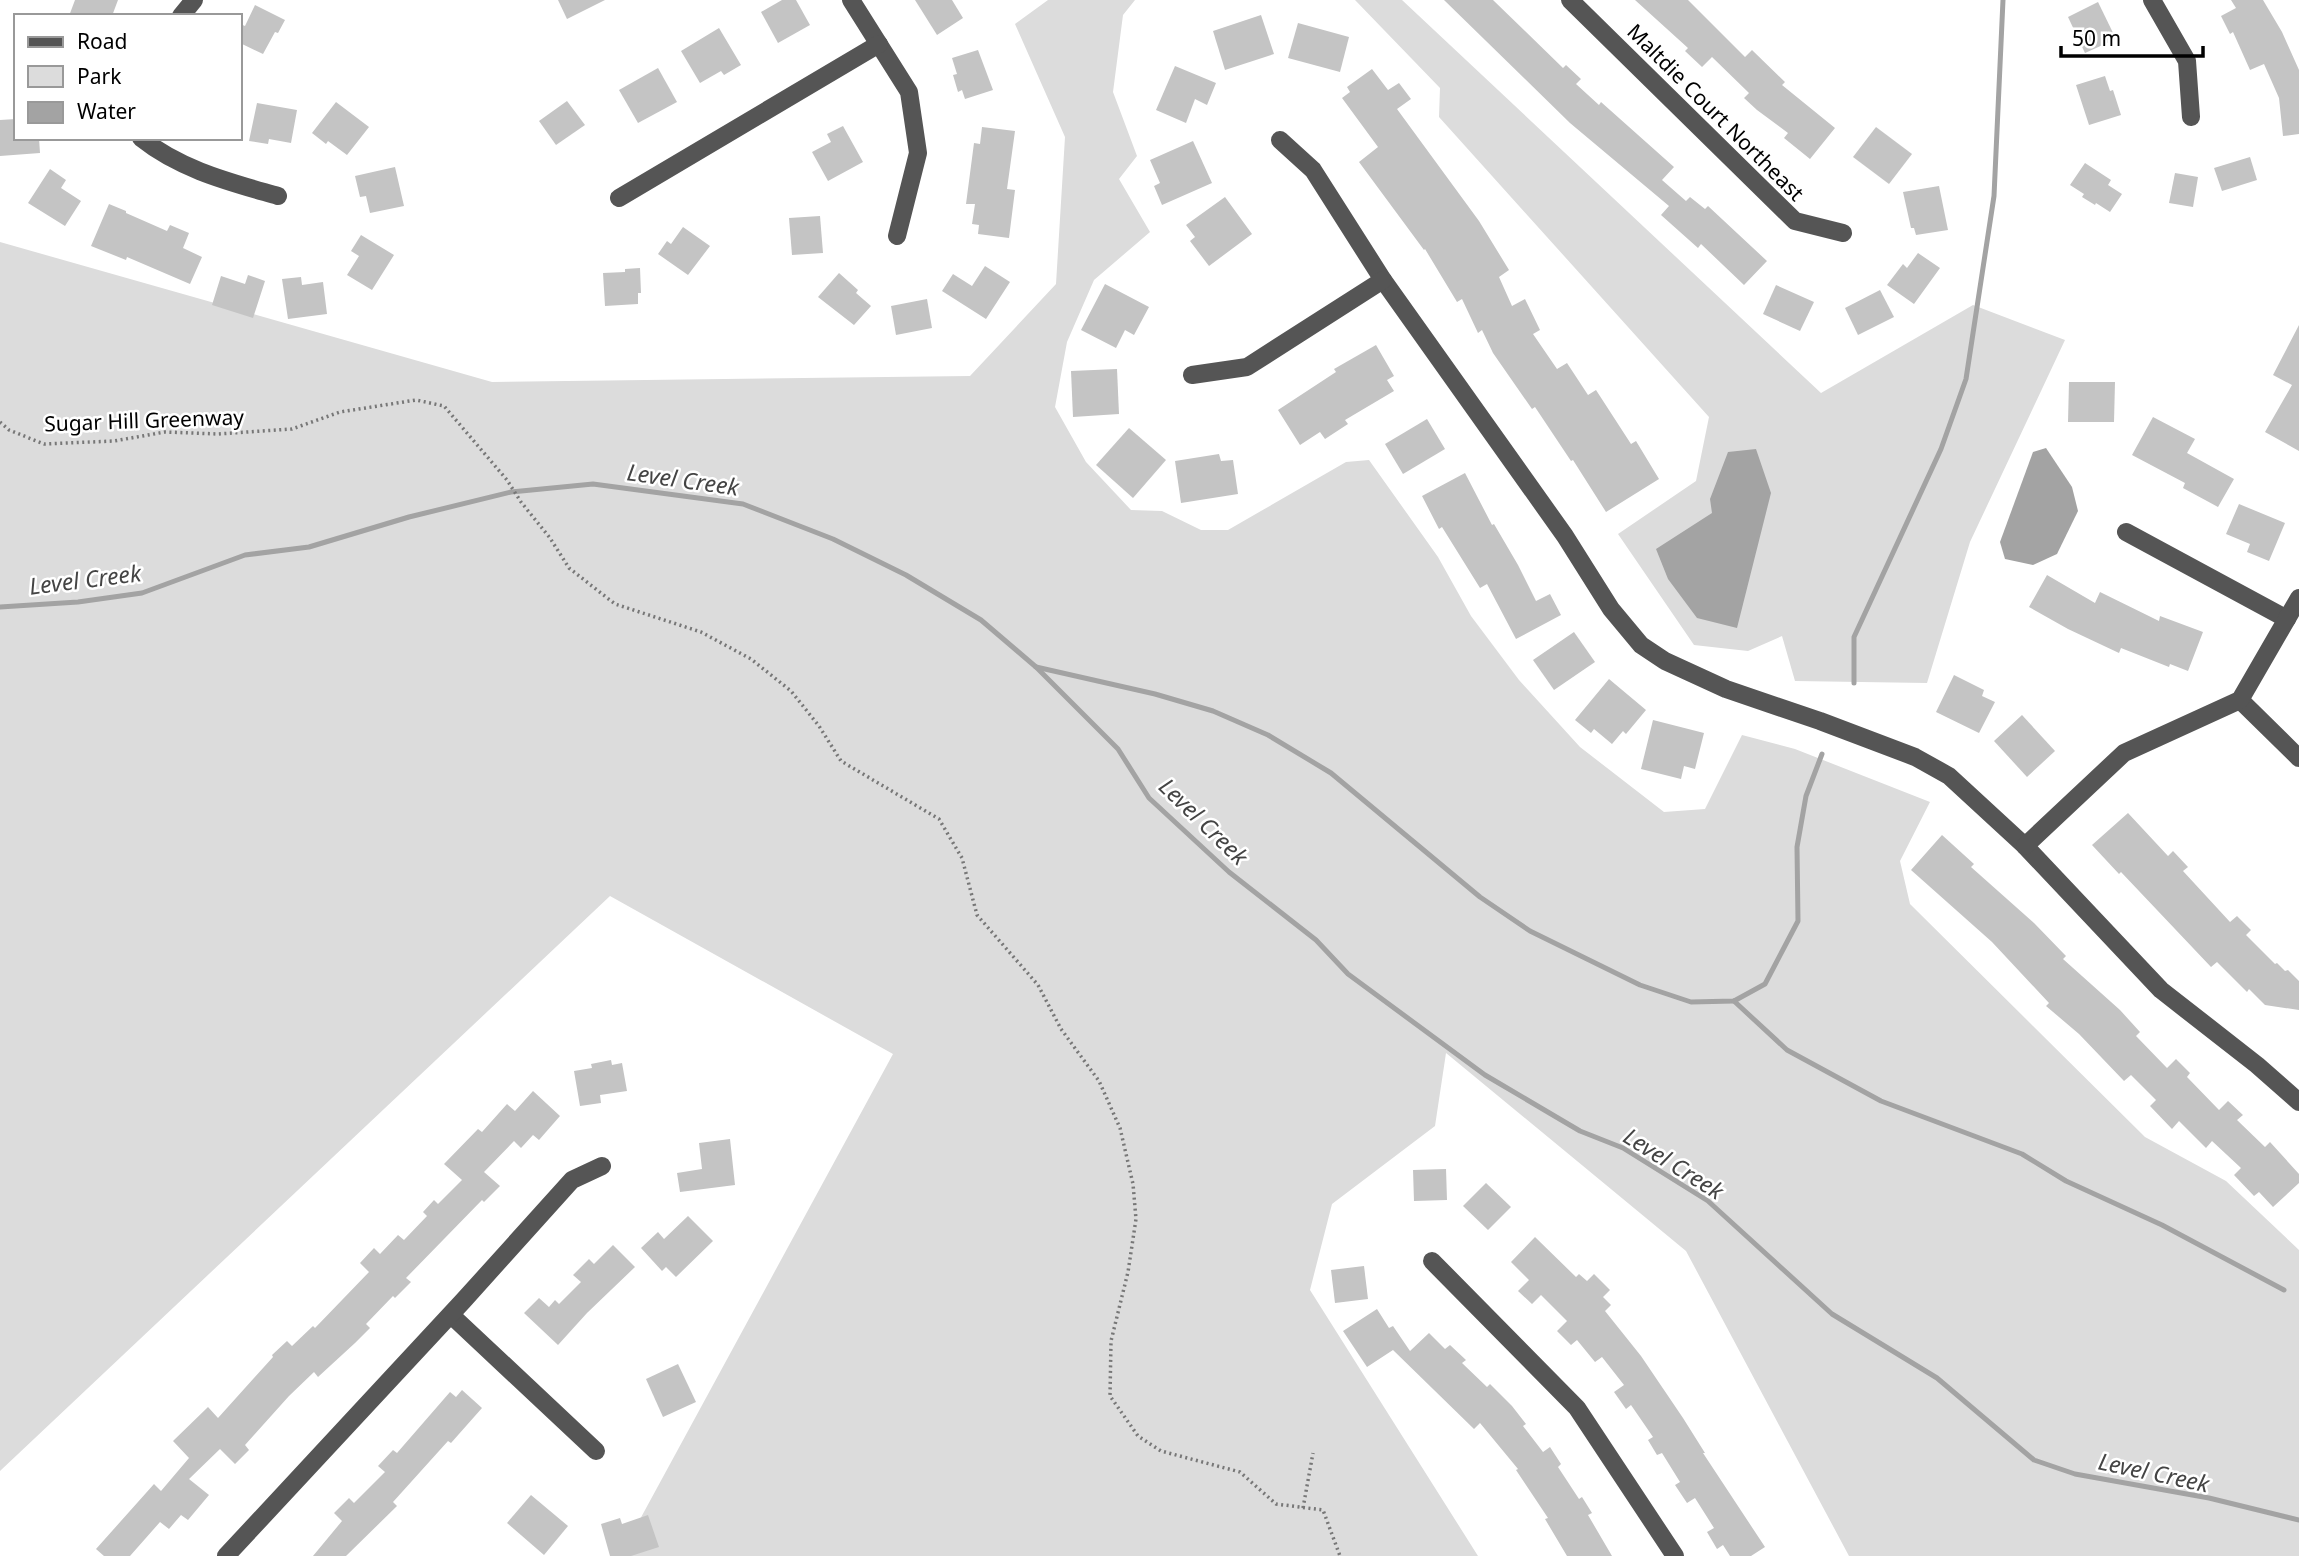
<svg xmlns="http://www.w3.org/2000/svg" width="2299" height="1556" font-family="'Noto Sans',sans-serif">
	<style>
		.green { fill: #dcdcdc }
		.water { fill: #a3a3a3 }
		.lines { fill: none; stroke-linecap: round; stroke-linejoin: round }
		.stream { stroke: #a3a3a3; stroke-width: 5 }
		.building { fill: #c4c4c4 }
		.path { stroke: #777; stroke-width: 3.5; stroke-dasharray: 2 3.5; stroke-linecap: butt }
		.minor { stroke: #555; stroke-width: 18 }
		.labels { text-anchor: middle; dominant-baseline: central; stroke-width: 5; stroke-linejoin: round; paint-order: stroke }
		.street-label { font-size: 21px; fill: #000; stroke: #fff }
		.water-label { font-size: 23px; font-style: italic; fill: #444; stroke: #fff }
	</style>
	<rect width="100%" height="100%" fill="#fff"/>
	<g class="green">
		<path d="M1048,0H1135L1123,15L1113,92L1137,156L1119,179L1150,232L1094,280L1067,342L1055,407L1086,462L1131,510L1162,511L1201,530H1228L1346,462L1369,460L1438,557L1471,616L1519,680L1580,747L1664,812L1705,809L1742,735L1795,749L1930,802L1900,861L1910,904L2145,1137L2226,1181L2299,1250V1556H1849L1686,1251L1446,1053L1435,1126L1332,1204L1310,1290L1478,1556H620L893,1054L610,896L0,1471V242L492,382L970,376L1056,284L1065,137L1015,24Z"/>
		<path d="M1355,0H1402L1821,393L1973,305L2065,340L1970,542L1927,683L1795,681L1782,636L1748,651L1694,645L1618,534L1696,481L1709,417L1439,117L1440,88Z"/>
	</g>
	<g class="water">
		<path d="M2046,448L2072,487L2078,511L2057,554L2033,565L2005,559L2000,542L2033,452Z"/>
		<path d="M1756,449L1771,493L1737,628L1697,618L1668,579L1656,549L1712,513L1710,499L1728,452Z"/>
	</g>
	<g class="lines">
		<g class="stream">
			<path d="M0,607L78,602L142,593L245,555L309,547L409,517L511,492L593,484L743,504L833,539L906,575L981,620L1036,667L1118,749L1149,798L1229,872L1316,940L1348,974L1485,1075L1580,1131L1623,1148L1708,1201L1832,1314L1937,1378L2034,1460L2075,1474L2209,1498L2299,1520"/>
			<path d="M1036,667L1155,694L1213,711L1268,735L1331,773L1480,897L1530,931L1640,985L1691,1002L1734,1001L1765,984L1798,921L1797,847L1806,796L1822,754"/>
			<path d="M1854,683V637L1941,449L1966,379L1994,196L2003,0"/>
			<path d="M1734,1001L1787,1050L1881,1101L2022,1154L2066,1181L2162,1225L2284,1290"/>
		</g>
	</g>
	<g class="building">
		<path d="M75,0H118L112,16H69Z"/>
		<path d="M558,0H605L567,19Z"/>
		<path d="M782,0H796L810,25L778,43L761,12Z"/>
		<path d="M915,0H952L963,18L937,35Z"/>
		<path d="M1444,0H1493L1563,68L1566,65L1581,79L1576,84L1599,105L1601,102L1674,167L1662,180L1686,201L1690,197L1705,209L1708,206L1767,261L1744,285L1701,244L1698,248L1661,215L1669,206L1570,123Z"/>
		<path d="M1635,0H1688L1745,57L1752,50L1785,82L1782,85L1835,128L1810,159L1784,138L1788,133L1757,110L1744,98L1749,93L1712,57L1702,67L1685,51L1688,48Z"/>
		<path d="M2231,0H2263L2282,32L2299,70V134L2283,136L2279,98L2264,64L2250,70L2233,32L2230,34L2221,16L2236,8Z"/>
		<path d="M2098,2L2116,39L2085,53L2068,17Z"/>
		<path d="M255,5L285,20L278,33L275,32L263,54L240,43V24L245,26Z"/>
		<path d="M1261,15L1274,54L1225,70L1213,31Z"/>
		<path d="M1298,23L1349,37L1340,72L1288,58Z"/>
		<path d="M719,28L741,65L724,75L721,71L700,83L681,51Z"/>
		<path d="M978,50L993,90L965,99L962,90L958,92L953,75L957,74L952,58Z"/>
		<path d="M1175,66L1216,83L1207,105L1195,99L1186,123L1156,110Z"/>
		<path d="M658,68L677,102L638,123L619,90Z"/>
		<path d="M1372,69L1388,90L1399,83L1411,99L1397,109L1479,221L1509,270L1499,277L1512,306L1525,299L1540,330L1533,334L1557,369L1567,363L1588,395L1596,390L1631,444L1636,441L1659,479L1606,512L1573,460L1571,461L1535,407L1532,409L1493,353L1482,330L1478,333L1462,299L1457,302L1425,249L1424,250L1359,162L1378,147L1342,98L1350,92L1347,87Z"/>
		<path d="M2105,76L2110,91L2113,90L2121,115L2089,125L2076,85Z"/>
		<path d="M567,101L585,125L556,145L539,121Z"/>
		<path d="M336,102L369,127L347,155L328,141L326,144L312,133Z"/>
		<path d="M257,103L297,110L291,143L269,139L268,144L249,141Z"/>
		<path d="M16,119V138H39L40,153L0,156V120Z"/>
		<path d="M843,126L863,162L828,181L812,152L831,142L827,134Z"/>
		<path d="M982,127L1015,131L1007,189L1015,190L1009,238L978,234L979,225L972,224L975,204H966L974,143L980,144Z"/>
		<path d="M1876,127L1912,154L1889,184L1853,157Z"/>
		<path d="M1193,141L1212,183L1162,205L1154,186L1160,183L1150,160Z"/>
		<path d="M2250,157L2257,180L2222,191L2214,168Z"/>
		<path d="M2085,163L2111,180L2108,185L2122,194L2110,212L2096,203L2095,205L2082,197L2084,194L2070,185Z"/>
		<path d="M395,167L404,206L370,213L366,196L360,197L355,176Z"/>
		<path d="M50,169L66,180L61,188L81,201L65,226L28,203Z"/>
		<path d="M2175,173L2198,177L2193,207L2169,203Z"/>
		<path d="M1939,186L1948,230L1916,235L1914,228H1911L1903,192Z"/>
		<path d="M1225,197L1252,234L1209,266L1190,241L1195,237L1186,225Z"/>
		<path d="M109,204L126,211V213L167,231L170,225L189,233L183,248L202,257L190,284L127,257L126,260L91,246Z"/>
		<path d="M820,216L823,253L792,255L789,218Z"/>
		<path d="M683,227L710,246L688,275L658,254L667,241L671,244Z"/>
		<path d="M361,235L394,255L372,290L347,275L359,256L351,251Z"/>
		<path d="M1918,253L1940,268L1914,304L1887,285L1903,264L1907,268Z"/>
		<path d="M985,266L1010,282L986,319L942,291L953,274L972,286Z"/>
		<path d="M640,268L641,293H638V304L605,306L603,273L625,272V269Z"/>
		<path d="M839,273L858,290L856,293L871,306L854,325L818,297Z"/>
		<path d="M248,275L265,281L253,318L212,305L221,276L245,284Z"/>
		<path d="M301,277L302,285L323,282L327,314L288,319L282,279Z"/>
		<path d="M1105,284L1149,307L1134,335L1125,330L1116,348L1081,330Z"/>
		<path d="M1776,285L1814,302L1800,331L1763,314Z"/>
		<path d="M1880,290L1894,317L1858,335L1845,308Z"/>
		<path d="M927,299L932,328L896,335L891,306Z"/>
		<path d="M2299,325V451L2265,432L2292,385L2273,375Z"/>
		<path d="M1376,345L1394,376L1387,380L1394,391L1345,420L1348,424L1325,439L1320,432L1300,445L1278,410L1336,372L1334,369Z"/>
		<path d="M1117,369L1119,414L1073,417L1071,371Z"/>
		<path d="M2069,382H2115L2114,422H2068Z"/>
		<path d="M2153,417L2195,439L2187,453L2234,479L2218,507L2183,488L2185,483L2132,455Z"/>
		<path d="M1427,419L1445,449L1403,474L1385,444Z"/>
		<path d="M1129,428L1166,460L1133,498L1096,465Z"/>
		<path d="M1219,454L1221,461L1233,460L1238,494L1181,503L1175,461Z"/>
		<path d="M1465,473L1492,525L1494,524L1518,565L1536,601L1550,594L1561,615L1516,639L1487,584L1480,588L1442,527L1439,529L1422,496Z"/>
		<path d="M2239,504L2285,523L2269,561L2247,552L2250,544L2226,534Z"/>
		<path d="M2047,575L2095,603L2100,592L2159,621L2160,616L2203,632L2188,671L2170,664L2169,667L2121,648L2119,653L2068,629L2029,607Z"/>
		<path d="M1574,632L1595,662L1554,690L1533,660Z"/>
		<path d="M1954,675L1984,690L1982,696L1995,702L1979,733L1936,712Z"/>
		<path d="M1609,679L1646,710L1626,734L1623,731L1612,744L1594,729L1591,733L1575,720Z"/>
		<path d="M2022,715L2055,751L2027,777L1994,741Z"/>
		<path d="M1653,720L1704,733L1695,769L1684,766L1681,779L1641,769Z"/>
		<path d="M2128,813L2168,856L2173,851L2188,867L2183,871L2230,922L2237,916L2251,930L2246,935L2275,964L2277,963L2285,971L2288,970L2299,981V1010L2265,1005L2249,989L2247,992L2217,962L2211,967L2121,872L2119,874L2092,845Z"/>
		<path d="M1942,835L1974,864L1971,867L2034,923L2066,956L2063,959L2120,1010L2140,1032L2136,1036L2167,1068L2176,1059L2190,1073L2187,1077L2219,1110L2228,1101L2243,1115L2237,1120L2265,1147L2270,1142L2299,1174V1183L2273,1207L2259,1192L2254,1196L2234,1175L2241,1168L2212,1141L2206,1148L2179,1121L2172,1129L2150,1106L2156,1100L2131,1075L2124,1081L2079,1034L2046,1006L2049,1003L1992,942L1911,870Z"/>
		<path d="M611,1060L612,1065L622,1063L627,1091L600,1095L601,1103L580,1106L574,1071L592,1068L591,1064Z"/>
		<path d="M533,1091L560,1116L539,1140L533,1135L521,1148L514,1141L484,1172L500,1186L484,1202L482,1200L406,1278L411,1282L395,1298L393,1296L366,1324L370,1328L355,1343L318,1377L314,1372L289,1396L245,1445L249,1450L235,1464L220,1449L189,1479L209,1495L188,1520L181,1515L169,1529L160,1522L130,1556H104L96,1549L154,1484L161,1491L189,1458L173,1441L208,1407L218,1418L273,1357L272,1355L287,1341L292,1346L313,1326L315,1328L369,1272L360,1263L374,1248L380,1254L398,1235L404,1240L427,1216L423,1212L434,1200L438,1204L462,1180L444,1164L478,1129L482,1132L507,1104L515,1111Z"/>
		<path d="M730,1139L735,1185L680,1192L677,1173L702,1169L699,1143Z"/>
		<path d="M1446,1169L1447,1200L1414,1201L1413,1170Z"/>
		<path d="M1486,1183L1511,1207L1488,1230L1463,1206Z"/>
		<path d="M688,1216L713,1241L676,1277L666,1267L662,1271L641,1248L658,1232L664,1239Z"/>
		<path d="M1535,1237L1576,1277L1579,1274L1587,1281L1594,1274L1610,1290L1603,1297L1611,1305L1605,1311L1641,1356L1683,1418L1705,1453H1703L1765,1547L1751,1556H1730L1723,1545L1717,1549L1707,1532L1714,1528L1695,1498L1687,1503L1675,1485L1680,1482L1662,1453L1657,1455L1648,1440L1653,1437L1631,1405L1626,1409L1614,1392L1624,1385L1602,1357L1595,1362L1577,1340L1571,1345L1557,1331L1567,1321L1541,1295L1532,1304L1518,1291L1529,1280L1511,1262Z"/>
		<path d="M613,1245L635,1267L587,1313L558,1345L524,1313L539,1298L549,1307L555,1300L559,1304L581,1282L573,1275L589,1259L594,1264Z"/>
		<path d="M1364,1266L1368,1299L1335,1303L1331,1270Z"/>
		<path d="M1377,1309L1389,1328L1393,1326L1410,1351L1429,1333L1445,1349L1450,1345L1466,1360L1462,1363L1487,1387L1490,1384L1512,1406L1526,1424L1523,1426L1543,1452L1550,1447L1561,1464L1558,1467L1579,1499L1582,1497L1592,1513L1588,1515L1612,1556H1567L1545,1519L1548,1518L1516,1470L1518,1469L1480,1423L1474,1429L1393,1350L1367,1367L1343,1331Z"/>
		<path d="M678,1364L696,1402L663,1417L646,1379Z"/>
		<path d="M462,1390L482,1408L451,1443L448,1441L393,1502L397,1506L346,1556H313L342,1521L334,1513L349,1498L354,1503L385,1472L378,1466L393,1450L397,1453L450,1392L456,1397Z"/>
		<path d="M531,1495L568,1526L544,1555L507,1523Z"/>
		<path d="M648,1515L659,1547L631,1556H610L601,1524L620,1518L622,1524Z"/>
	</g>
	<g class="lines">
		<g class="path">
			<path d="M0,422L9,430L44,444L114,441L165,432L218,434L292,429L340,412L416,400L444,406L507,480L521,502L550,538L569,568L615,604L701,632L751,659L791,691L819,726L841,761L939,819L962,858L977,915L1038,985L1061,1029L1099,1081L1120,1128L1133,1184L1136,1219L1128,1272L1111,1341L1110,1396L1138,1436L1161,1451L1240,1472L1276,1504L1323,1510L1340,1556"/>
			<path d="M1303,1508L1313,1453"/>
		</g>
		<g class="minor">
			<path d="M851,0L909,92L918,153L897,236"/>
			<path d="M1570,0L1795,221L1843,233"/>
			<path d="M2152,0L2187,61L2191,117"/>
			<path d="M181,16L194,0"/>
			<path d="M141,138C181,170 230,182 278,196"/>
			<path d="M1280,140L1313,170L1383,280L1565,536L1611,609L1641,645L1665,661L1726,689L1820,721L1915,757L1949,776L2025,846L2161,990L2257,1065L2299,1102"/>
			<path d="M619,198L879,44"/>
			<path d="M1192,375L1247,367L1383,280"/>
			<path d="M2126,532L2287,619"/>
			<path d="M2240,700L2299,758"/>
			<path d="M2025,846L2124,753L2240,700L2299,598"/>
			<path d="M1432,1261L1577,1408L1675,1556"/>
			<path d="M451,1315L596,1451"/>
			<path d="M226,1556L463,1301L572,1180L602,1166"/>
		</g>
	</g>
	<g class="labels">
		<g class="street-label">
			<text transform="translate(1716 112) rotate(45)">Maltdie Court Northeast</text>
			<text transform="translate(144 420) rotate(-2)">Sugar Hill Greenway</text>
		</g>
		<g class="water-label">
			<text transform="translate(683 479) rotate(8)">Level Creek</text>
			<text transform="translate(85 579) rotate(-7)">Level Creek</text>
			<text transform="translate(1204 821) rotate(44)">Level Creek</text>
			<text transform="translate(1674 1163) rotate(32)">Level Creek</text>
			<text transform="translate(2154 1472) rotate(12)">Level Creek</text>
		</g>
	</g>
	<rect x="14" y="14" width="228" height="126" fill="#ffffff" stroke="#999999" stroke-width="2"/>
	<rect x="28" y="37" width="35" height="10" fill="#555555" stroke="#999999" stroke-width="2"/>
	<text x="77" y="49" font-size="21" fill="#000000">Road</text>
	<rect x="28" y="66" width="35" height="21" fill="#dcdcdc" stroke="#999999" stroke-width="2"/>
	<text x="77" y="84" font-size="21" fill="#000000">Park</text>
	<rect x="28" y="102" width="35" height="21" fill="#a3a3a3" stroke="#999999" stroke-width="2"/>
	<text x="77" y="119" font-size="21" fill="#000000">Water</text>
	<path d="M2061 46v10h142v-10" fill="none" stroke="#000000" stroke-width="3.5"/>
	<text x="2072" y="46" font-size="21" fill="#000000" stroke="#ffffff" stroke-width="5" paint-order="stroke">50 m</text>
</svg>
